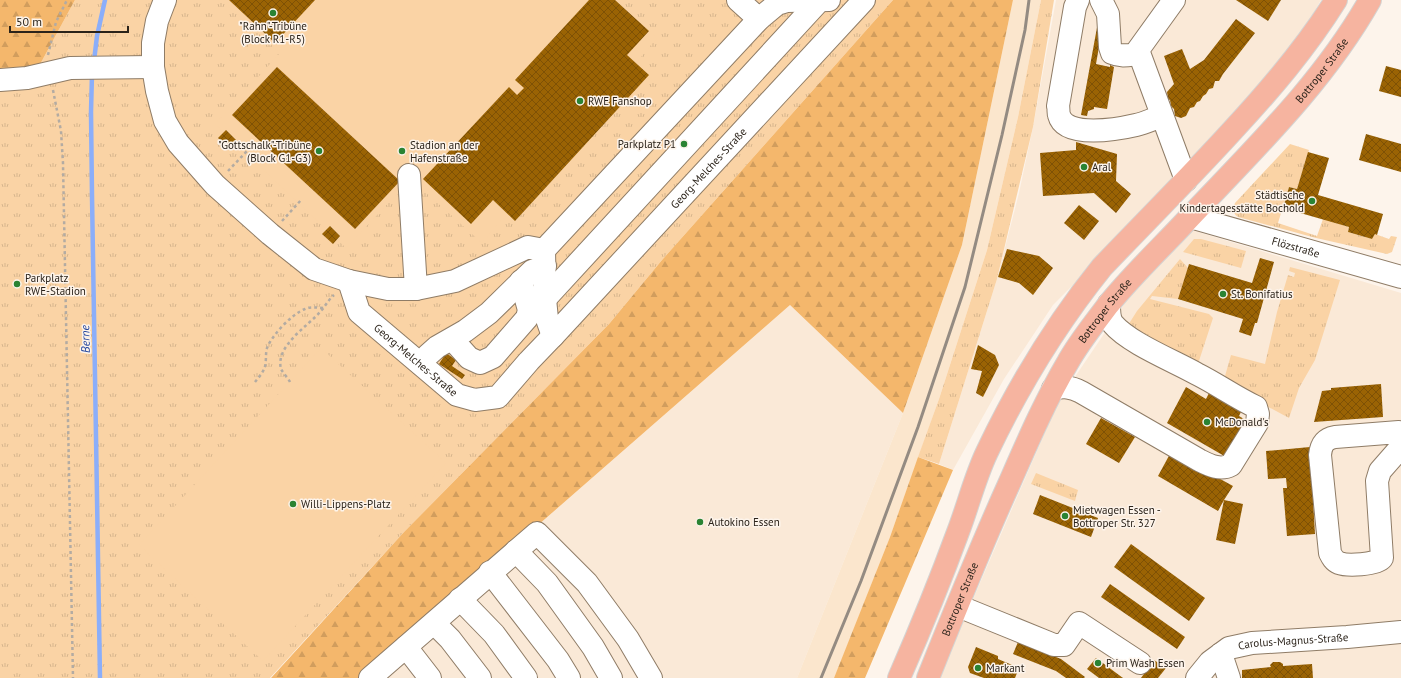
<svg xmlns="http://www.w3.org/2000/svg" width="1401" height="678" font-family="'PT Sans',sans-serif">
	<style>
		.commercial { fill: #fae9d7 }
		.built { fill: #fbe6cd }
		.grass { fill: url(#grass-tufts) }
		.forest { fill: url(#forest-firs) }
		.pitch { fill: #fad3a5 }
		.lines { fill: none; stroke-linecap: round; stroke-linejoin: round }
		.stream { stroke: #8baefa; stroke-width: 4.5 }
		.building { fill: url(#building-cross-hatch) }
		.minor-casing { stroke: #8f7c66; stroke-width: 24 }
		.major-casing { stroke: #d5d3d1; stroke-width: 24 }
		.path { stroke: #b3aba2; stroke-width: 2.5; stroke-dasharray: 3 3; stroke-linecap: butt }
		.minor { stroke: #fff; stroke-width: 22 }
		.major { stroke: #f6b4a0; stroke-width: 22 }
		.rail { stroke: #948b82; stroke-width: 3 }
		.poi-dot { fill: #2a8333; stroke: #fdf4eb; stroke-width: 1.5 }
		.labels { text-anchor: middle; dominant-baseline: central; stroke-width: 3; stroke-linejoin: round; paint-order: stroke }
		.poi-label { font-size: 11px; fill: #2b231a; stroke: #fdf4eb; text-anchor: start }
		.street-label { font-size: 11px; fill: #2b231a; stroke: #fdf4eb }
		.water-label { font-size: 12px; font-style: italic; fill: #27489f; stroke: #fdf4eb }
	</style>
	<defs>
		<pattern id="grass-tufts" width="24" height="20" patternUnits="userSpaceOnUse"><rect width="24" height="20" fill="#fad3a5"/><path d="M3 7l-1-3M5 7V3M7 7l1-3M15 17l-1-3M17 17v-4M19 17l1-3" fill="none" stroke="#d6b58d"/></pattern>
		<pattern id="forest-firs" width="22" height="20" patternUnits="userSpaceOnUse"><rect width="22" height="20" fill="#f4b76c"/><path d="M5 1l3.5 6h-7zM16 11l3.5 6h-7z" fill="#d19d5d"/></pattern>
		<pattern id="building-cross-hatch" width="8" height="8" patternUnits="userSpaceOnUse"><rect width="8" height="8" fill="#9a6304"/><path d="M0 0l8 8M0 8l8-8" fill="none" stroke="#7e5105"/></pattern>
	</defs>
	<rect width="100%" height="100%" fill="#fdf4eb"/>
	<g class="commercial">
		<path d="M1056,0H1321L1310,19L1263,89L1093,265L1053,305L1004,379L953,470L939,464L997,279L1019,193L1033,127Z"/>
		<path d="M1188,229L1401,293V678H939L1058,402L1137,285Z"/>
		<path d="M790,305L903,413L797,678H363Z"/>
	</g>
	<path class="built" d="M1013,0H1041L1018,117L987,250L939,399L890,537L838,669L834,678H797L903,413L962,245Z"/>
	<g class="grass">
		<path d="M75,0H893L662,260L609,324L404,532L270,678H0V75L37,70Z"/>
		<path d="M1041,0H1054L1033,127L997,279L939,464L918,457L939,399L987,250L1018,117Z"/>
		<path d="M1290,144L1309,150L1297,189L1289,187L1278,223L1317,236L1323,219L1349,227L1348,232L1372,239L1375,234L1389,239L1391,236L1397,237L1392,252L1387,254L1316,238L1238,217C1233,214 1232,209 1235,203Z"/>
		<path d="M1194,239H1201L1246,251L1241,268L1183,252Z"/>
		<path d="M1180,259L1188,268L1178,299L1152,296L1150,299L1209,314L1213,318L1197,367L1225,376L1231,355L1265,364L1277,312L1288,275L1294,277L1295,273L1289,271L1290,267L1340,280L1315,360L1299,388L1289,418L1125,330L1137,311Z"/>
		<path d="M1036,473L1078,490L1075,501L1031,484Z"/>
	</g>
	<g class="forest">
		<path d="M0,0H75L37,70L0,75Z"/>
		<path d="M893,0H1013L962,245L903,413L790,305L363,678H271L404,532L609,324L662,260Z"/>
		<path d="M918,457L953,470L865,678H834L890,537Z"/>
	</g>
	<g class="pitch">
		<path d="M222,0H618L657,38L482,243L411,179L346,248L215,124L280,53Z"/>
		<path d="M321,348L446,463L263,661L139,545Z"/>
	</g>
	<g class="lines">
		<g class="stream">
			<path d="M94,61L97,36L105,0"/>
			<path d="M92,74L91,112L92,196L100,678"/>
		</g>
	</g>
	<g class="building">
		<path d="M229,0H315L275,43Z"/>
		<path d="M589,0H615L649,31L627,55L649,75L515,221L493,200L471,224L423,179L509,87L517,95L524,88L515,80Z"/>
		<path d="M1236,0H1281L1268,21Z"/>
		<path d="M1100,11L1104,18L1096,64L1110,67V65L1114,67L1107,109L1094,107V109L1088,111L1087,116L1081,115Z"/>
		<path d="M1236,19L1255,33L1223,74L1219,81H1215L1213,88L1209,89L1206,94L1203,96L1200,101L1197,102L1194,107L1190,108L1186,116L1181,118L1175,116L1174,109L1171,106L1170,100L1168,99L1167,92L1174,84L1164,56L1182,49L1190,69L1204,60Z"/>
		<path d="M1386,66L1401,70V97L1379,91Z"/>
		<path d="M277,67L400,181L355,229L232,115Z"/>
		<path d="M226,130L236,140L229,148L218,138Z"/>
		<path d="M1366,134L1401,144V172L1359,160Z"/>
		<path d="M1076,142L1117,154L1116,181L1131,194L1116,213L1094,193L1043,196L1040,153L1076,150Z"/>
		<path d="M1308,152L1329,158L1318,195L1383,214L1377,235L1375,234L1372,239L1348,232L1349,227L1283,208L1289,187L1297,189Z"/>
		<path d="M1079,205L1099,221L1084,240L1064,223Z"/>
		<path d="M330,226L340,236L333,244L322,234Z"/>
		<path d="M1007,249L1039,256L1053,268L1033,295L1019,283L998,277Z"/>
		<path d="M1260,258L1274,262L1257,323H1255L1251,336L1239,332L1243,319L1178,299L1189,264L1252,283Z"/>
		<path d="M978,345L995,355L999,365L983,397L976,393L982,371L971,369Z"/>
		<path d="M446,353L456,360L452,366L465,375L462,379L439,364Z"/>
		<path d="M1381,384L1383,417L1314,422L1322,391L1331,390V388Z"/>
		<path d="M1186,387L1206,399L1209,393L1241,412L1239,416L1247,421L1226,457L1167,423Z"/>
		<path d="M1101,418L1135,437L1119,463L1086,444Z"/>
		<path d="M1310,447L1315,534L1287,536L1283,488H1287L1286,478L1268,479L1266,451Z"/>
		<path d="M1171,452L1233,486L1224,500L1243,504L1235,544L1216,540L1224,500L1218,511L1158,476Z"/>
		<path d="M1040,495L1098,518L1091,537L1033,514Z"/>
		<path d="M1131,544L1205,598L1189,621L1114,567Z"/>
		<path d="M1110,584L1185,637L1177,649L1101,597Z"/>
		<path d="M1018,642L1061,659L1085,677L1084,678H1066L1056,671L1013,654Z"/>
		<path d="M976,647L998,656V659L1019,668L1015,678H984L970,673L968,667Z"/>
		<path d="M1096,658L1123,678H1099L1087,669Z"/>
		<path d="M1154,660L1166,668L1158,678H1141Z"/>
		<path d="M1273,662H1280L1283,664V666L1312,664L1313,678H1242V670L1271,667L1270,665Z"/>
	</g>
	<g class="lines">
		<defs>
			<g id="minor">
				<path d="M165,0L157,21L153,43V67L157,91L165,121L178,143L215,185L270,234L314,269L349,281L388,289H416L455,281L528,247L544,250"/>
				<path d="M738,0L759,19"/>
				<path d="M1078,0L1075,7L1058,106C1059,109 1058,113 1059,115C1065,139 1119,129 1136,125C1145,123 1153,119 1162,116"/>
				<path d="M1101,0L1108,14L1110,47L1112,53C1121,57 1129,55 1139,54"/>
				<path d="M1174,0L1138,50L1186,180"/>
				<path d="M0,80L27,78L70,68L153,67"/>
				<path d="M409,175L416,289"/>
				<path id="s1" d="M1190,217L1401,277"/>
				<path id="s2" d="M544,250L545,299L547,319L553,336L864,0"/>
				<path d="M544,250L759,19L777,4L787,1L829,0"/>
				<path id="s3" d="M349,281L359,312L457,395L475,400L498,397L529,361L553,336"/>
				<path d="M545,299L820,0"/>
				<path d="M452,339L469,358L480,363L493,357L527,318L529,310L521,281"/>
				<path d="M421,364L428,355L437,347L465,331L489,313L532,271L545,266"/>
				<path d="M1053,389C1064,386 1071,387 1081,392L1199,460C1209,465 1220,471 1231,465L1257,423L1258,414L1256,407C1235,397 1217,384 1197,374C1174,361 1129,343 1113,324C1109,319 1109,311 1109,304"/>
				<path d="M1401,433L1399,432L1335,437C1324,439 1321,445 1320,455L1330,553C1332,557 1334,561 1339,563C1347,566 1376,565 1382,558L1377,481L1380,471L1401,447"/>
				<path d="M516,551L547,583L593,647L611,678"/>
				<path d="M490,572L558,660L569,678"/>
				<path d="M460,599L494,634L526,678"/>
				<path d="M958,606L1054,645H1064L1079,623L1140,663"/>
				<path d="M434,623L450,639L480,678"/>
				<path d="M406,647L430,678"/>
				<path d="M1221,654L1229,678"/>
				<path d="M370,678L537,533L587,583L628,639L651,678"/>
				<path id="s4" d="M1197,678L1210,662L1229,648L1252,643L1347,637L1401,632"/>
			</g>
			<g id="major">
				<path d="M899,678C920,630 940,581 958,532C968,506 975,477 987,452C1018,387 1056,324 1102,267C1145,222 1190,177 1232,131C1271,89 1306,48 1336,0"/>
				<path id="s5" d="M928,678C954,613 980,548 1009,484C1027,443 1045,401 1068,362C1079,342 1094,324 1108,305C1133,274 1162,247 1189,218C1254,149 1323,83 1370,0"/>
			</g>
		</defs>
		<use href="#minor" class="minor-casing"/>
		<use href="#major" class="major-casing"/>
		<g class="path">
			<path d="M48,55L56,22L67,0"/>
			<path d="M53,90L61,131L63,163L73,678"/>
			<path d="M228,171L247,151"/>
			<path d="M282,221L302,199"/>
			<path d="M255,382C258,378 262,374 264,369C267,363 265,355 267,348C272,335 292,314 305,309C311,306 317,308 324,308"/>
			<path d="M290,382C288,378 283,373 281,369C275,346 308,326 320,312C325,307 328,300 334,295"/>
		</g>
		<use href="#minor" class="minor"/>
		<use href="#major" class="major"/>
		<path class="rail" d="M821,678L861,581L918,427L965,287L1002,135L1025,30L1029,0"/>
	</g>
	<g class="poi-dot">
		<circle cx="273" cy="13" r="4"/>
		<circle cx="580" cy="101" r="4"/>
		<circle cx="684" cy="144" r="4"/>
		<circle cx="319" cy="151" r="4"/>
		<circle cx="402" cy="151" r="4"/>
		<circle cx="1084" cy="167" r="4"/>
		<circle cx="1312" cy="201" r="4"/>
		<circle cx="17" cy="284" r="4"/>
		<circle cx="1223" cy="294" r="4"/>
		<circle cx="1207" cy="422" r="4"/>
		<circle cx="293" cy="504" r="4"/>
		<circle cx="1065" cy="516" r="4"/>
		<circle cx="700" cy="522" r="4"/>
		<circle cx="1098" cy="663" r="4"/>
		<circle cx="978" cy="668" r="4"/>
	</g>
	<g class="labels">
		<g class="poi-label">
			<text x="273" y="26" text-anchor="middle">"Rahn"-Tribüne<tspan x="273" dy="13">(Block R1-R5)</tspan></text>
			<text x="588" y="101">RWE Fanshop</text>
			<text x="676" y="144" text-anchor="end">Parkplatz P1</text>
			<text x="311" y="145" text-anchor="end">"Gottschalk"-Tribüne<tspan x="311" dy="13">(Block G1-G3)</tspan></text>
			<text x="410" y="145">Stadion an der<tspan x="410" dy="13">Hafenstraße</tspan></text>
			<text x="1092" y="167">Aral</text>
			<text x="1304" y="195" text-anchor="end">Städtische<tspan x="1304" dy="13">Kindertagesstätte Bochold</tspan></text>
			<text x="25" y="278">Parkplatz<tspan x="25" dy="13">RWE-Stadion</tspan></text>
			<text x="1231" y="294">St. Bonifatius</text>
			<text x="1215" y="422">McDonald's</text>
			<text x="301" y="504">Willi-Lippens-Platz</text>
			<text x="1073" y="510">Mietwagen Essen -<tspan x="1073" dy="13">Bottroper Str. 327</tspan></text>
			<text x="708" y="522">Autokino Essen</text>
			<text x="1106" y="663">Prim Wash Essen</text>
			<text x="986" y="668">Markant</text>
		</g>
		<g class="street-label">
			<text stroke="none"><textPath href="#s5" startOffset="733">Bottroper Straße</textPath></text>
			<text stroke="none"><textPath href="#s2" startOffset="316">Georg-Melches-Straße</textPath></text>
			<text stroke="none"><textPath href="#s1" startOffset="110">Flözstraße</textPath></text>
			<text stroke="none"><textPath href="#s5" startOffset="409">Bottroper Straße</textPath></text>
			<text stroke="none"><textPath href="#s3" startOffset="107">Georg-Melches-Straße</textPath></text>
			<text stroke="none"><textPath href="#s5" startOffset="85">Bottroper Straße</textPath></text>
			<text stroke="none"><textPath href="#s4" startOffset="109">Carolus-Magnus-Straße</textPath></text>
		</g>
		<g class="water-label">
			<text transform="translate(85 339) rotate(-91)">Berne</text>
		</g>
	</g>
	<path d="M10 26v6h118v-6" fill="none" stroke="#2b231a" stroke-width="2"/>
	<text x="16" y="26" font-size="12" fill="#2b231a" stroke="#fdf4eb" stroke-width="3" paint-order="stroke">50 m</text>
</svg>
